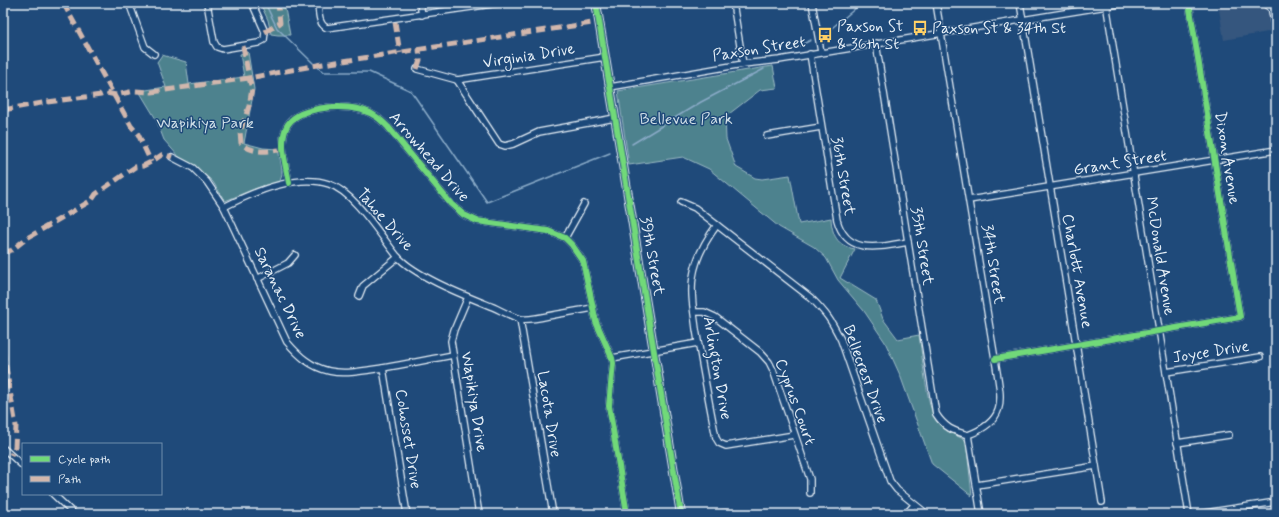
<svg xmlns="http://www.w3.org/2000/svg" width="1279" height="517" font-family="Mynerve,sans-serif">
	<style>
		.built { fill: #35567e }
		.green { fill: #4e828e; stroke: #9bbac3 }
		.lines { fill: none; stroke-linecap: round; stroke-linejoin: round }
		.stream { stroke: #8aabc8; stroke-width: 1.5 }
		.minor-casing { stroke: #e8f1f8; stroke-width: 8 }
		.major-casing { stroke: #e8f1f8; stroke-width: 10 }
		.highway-casing { stroke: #e8f1f8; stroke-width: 11 }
		.minor { stroke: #1f4a7a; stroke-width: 5.5 }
		.major { stroke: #1f4a7a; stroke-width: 7 }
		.highway { stroke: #1f4a7a; stroke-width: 8 }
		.quiet { stroke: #d1b7ad; stroke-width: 5; stroke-dasharray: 10 5; stroke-linecap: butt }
		.cycleway-casing { stroke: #1f4a7a; stroke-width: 8 }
		.cycleway { stroke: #71d979; stroke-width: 6 }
		.labels { text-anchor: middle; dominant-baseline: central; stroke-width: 3; stroke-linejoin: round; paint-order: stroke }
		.poi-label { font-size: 16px; fill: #e8f1f8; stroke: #1f4a7a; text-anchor: start }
		.street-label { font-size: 16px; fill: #e8f1f8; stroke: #1f4a7a }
		.park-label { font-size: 16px; fill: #d1e0e8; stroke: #1f4a7a }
	</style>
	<rect width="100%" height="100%" fill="#1f4a7a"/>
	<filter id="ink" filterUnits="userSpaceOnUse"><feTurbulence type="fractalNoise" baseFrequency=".025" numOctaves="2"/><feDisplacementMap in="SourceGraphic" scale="8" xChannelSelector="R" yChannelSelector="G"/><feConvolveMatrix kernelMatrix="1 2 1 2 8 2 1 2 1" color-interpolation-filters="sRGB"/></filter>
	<g filter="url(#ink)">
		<path class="built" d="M1218,3H1260L1269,8L1273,31L1224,40Z"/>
		<g class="green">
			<path d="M260,3H284L290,35H278L271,34L268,20Z"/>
			<path d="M248,52L254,89L244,143L263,148L278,149C279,156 285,174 280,180C276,184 268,184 263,186C250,190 238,196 225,201L213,182L196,167L179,157L164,140L156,119L139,91L166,87L157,62L162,55L186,62L189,84L244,77L240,54Z"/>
			<path d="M773,66L777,88L760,90L725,117L726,139L736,167L755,178L762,179L790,175L799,224L831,218C832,235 837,246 855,249L840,278L876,300L883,319L898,339L919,335C922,353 927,410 937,422C944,430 956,436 966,440L972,496L932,464L900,375L885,342L864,311L838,280L826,258L814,247L779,227L709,169L683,157L629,165L618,91Z"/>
		</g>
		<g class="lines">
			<g class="stream">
				<path d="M265,3L277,28L313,63"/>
				<path d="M827,32L862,3"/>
				<path d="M793,49L811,40"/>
				<path d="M318,67L323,72H369L411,91L487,202L610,153"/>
				<path d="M632,144L701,102L764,69"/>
			</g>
			<defs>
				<g id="minor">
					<path d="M129,3L145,47L154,54"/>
					<path d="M207,3L214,42L217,47L223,49L258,43L264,40L265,32L252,3"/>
					<path d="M318,3C319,12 318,24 327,28L499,3"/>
					<path d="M420,3L422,15"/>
					<path d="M733,3L743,64"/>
					<path d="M812,3L821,52"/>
					<path d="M936,3L995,359C1000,396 1011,419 968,435L981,514"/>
					<path d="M1020,3L1102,502"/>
					<path d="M1106,3L1189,514"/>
					<path d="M1271,6L1276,35"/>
					<path d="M876,43L908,242L936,414C945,428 953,431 968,435"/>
					<path d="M810,54L837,220C847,256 879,247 908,242"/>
					<path d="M417,69L457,80L605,57"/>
					<path d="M457,80L499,144L505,146L513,144L539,132L615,118"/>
					<path d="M610,87L743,64L779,60L1125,3"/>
					<path d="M767,136L821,127"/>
					<path d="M172,157L193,168L207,182L224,207L287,342C299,356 311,367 329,371C342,374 355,372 369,370C397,366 425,360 453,355"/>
					<path d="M289,183C286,165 279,145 286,128C295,106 343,104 362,110C373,113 380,119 388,127L451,204L464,215L477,221L548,231L565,238L572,245L583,261L596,322L612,358L613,363L609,406L627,514"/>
					<path d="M969,200L1276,150"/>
					<path d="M681,202L695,208L811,298C827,314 831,320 841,340L890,481L897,490L927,514"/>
					<path d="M224,207C253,192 297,173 329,184C354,192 380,235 397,256C416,277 466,296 493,307C502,311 512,317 521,319C530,320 539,318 548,316C563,313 578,311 593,308"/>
					<path d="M717,225C705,241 696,257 693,277C690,294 694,312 696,329C702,365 709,402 716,438L719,443L726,446L794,435"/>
					<path d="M565,238L584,204"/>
					<path d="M257,279L288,263L295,255"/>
					<path d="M359,296L363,286L398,257"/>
					<path d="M468,297L454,330L451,341L479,514"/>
					<path d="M694,312H704L715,317L760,352L769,362L773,370L810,479V493"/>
					<path d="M520,319L553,514"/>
					<path d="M612,358L698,343"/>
					<path d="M995,359L1240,317L1189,3"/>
					<path d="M383,368L407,514"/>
					<path d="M1166,372L1260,357"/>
					<path d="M1177,443L1229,435"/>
					<path d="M3,448L23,466"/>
					<path d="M977,485L1096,466"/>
					<path d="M53,494L74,514"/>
					<path d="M718,514L725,513L731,514"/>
					<path d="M906,514L914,505"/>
					<path d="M1198,514L1276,502"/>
				</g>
				<path id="major" d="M596,3L681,514"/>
				<path id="highway" d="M1266,3L1276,10"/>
			</defs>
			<use href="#minor" class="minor-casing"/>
			<use href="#major" class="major-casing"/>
			<use href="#highway" class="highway-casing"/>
			<use href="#minor" class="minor"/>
			<use href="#major" class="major"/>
			<use href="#highway" class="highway"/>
			<g class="quiet">
				<path d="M64,3L66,8L131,126L138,134L151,162"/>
				<path d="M395,22L400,53"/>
				<path d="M265,32L280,23L278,3"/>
				<path d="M243,46L249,78L252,89L249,106L240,132L241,143C251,153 265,152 279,150"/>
				<path d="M417,69L420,60L419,49"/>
				<path d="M3,110L47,102L101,95L106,93L116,95L134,91L152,92L249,78L323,64L599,22"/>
				<path d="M3,253L12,250L27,238L92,200L96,194L135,167L143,166L151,162L163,154L172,157"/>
				<path d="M3,350L16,426L15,447L11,455"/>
			</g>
			<defs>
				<g id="cycleway">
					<path d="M596,3L681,514"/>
					<path d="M289,183C286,165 279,145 286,128C295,106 343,104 362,110C373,113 380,119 388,127L451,204L464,215L477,221L548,231L565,238L572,245L583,261L596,322L612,358L613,363L609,406L627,514"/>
					<path d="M995,359L1240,317L1189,3"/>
				</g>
			</defs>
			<use href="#cycleway" class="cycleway-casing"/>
			<use href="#cycleway" class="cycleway"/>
		</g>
	</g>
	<defs>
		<symbol id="bus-bare" viewBox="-9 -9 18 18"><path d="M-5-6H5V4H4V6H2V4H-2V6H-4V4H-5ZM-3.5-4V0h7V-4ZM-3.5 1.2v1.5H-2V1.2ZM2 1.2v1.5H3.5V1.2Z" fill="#ffd166" stroke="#1f4a7a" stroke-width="2.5" paint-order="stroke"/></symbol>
	</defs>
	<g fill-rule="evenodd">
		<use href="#bus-bare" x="909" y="17" width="22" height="22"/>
		<use href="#bus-bare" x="814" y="24" width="22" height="22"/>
	</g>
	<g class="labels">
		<g class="poi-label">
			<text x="837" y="26">Paxson St<tspan x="837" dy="18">&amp; 36th St</tspan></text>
			<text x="932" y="28">Paxson St &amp; 34th St</text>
		</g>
		<g class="street-label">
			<text transform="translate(759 49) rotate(-9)">Paxson Street</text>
			<text transform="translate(529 56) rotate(-9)">Virginia Drive</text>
			<text transform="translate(429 157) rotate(49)">Arrowhead Drive</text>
			<text transform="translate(1227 158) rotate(81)">Dixon Avenue</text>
			<text transform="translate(1120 163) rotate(-9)">Grant Street</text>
			<text transform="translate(843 176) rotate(80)">36th Street</text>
			<text transform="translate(385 220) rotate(49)">Tahoe Drive</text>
			<text transform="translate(922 246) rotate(81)">35th Street</text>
			<text transform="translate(652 256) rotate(80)">39th Street</text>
			<text transform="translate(1160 256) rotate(81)">McDonald Avenue</text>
			<text transform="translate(993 264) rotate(81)">34th Street</text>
			<text transform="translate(1077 271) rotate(80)">Charlott Avenue</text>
			<text transform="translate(280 293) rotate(64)">Saranac Drive</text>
			<text transform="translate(1211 352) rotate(-9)">Joyce Drive</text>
			<text transform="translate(717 368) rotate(80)">Arlington Drive</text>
			<text transform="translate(865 374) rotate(70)">Bellecrest Drive</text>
			<text transform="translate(474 402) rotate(81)">Wapikiya Drive</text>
			<text transform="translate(795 402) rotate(70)">Cyprus Court</text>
			<text transform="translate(549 414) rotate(81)">Lacota Drive</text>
			<text transform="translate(408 439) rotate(81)">Cohosset Drive</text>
		</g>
		<g class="park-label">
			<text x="686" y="119">Bellevue Park</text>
			<text x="205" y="123">Wapikiya Park</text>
		</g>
	</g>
	<rect width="1279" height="517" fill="none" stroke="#1f4a7a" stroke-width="16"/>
	<rect x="8" y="8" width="1263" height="501" fill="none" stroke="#e8f1f8" stroke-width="1.5" filter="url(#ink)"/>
	<rect x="22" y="443" width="140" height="52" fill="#1f4a7a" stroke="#6f8dac"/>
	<rect x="30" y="456" width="20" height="6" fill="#71d979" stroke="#6f8dac"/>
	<text x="58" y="463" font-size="12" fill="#e8f1f8">Cycle path</text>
	<rect x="30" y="476" width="20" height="6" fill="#d1b7ad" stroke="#6f8dac"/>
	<text x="58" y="483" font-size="12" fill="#e8f1f8">Path</text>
</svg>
